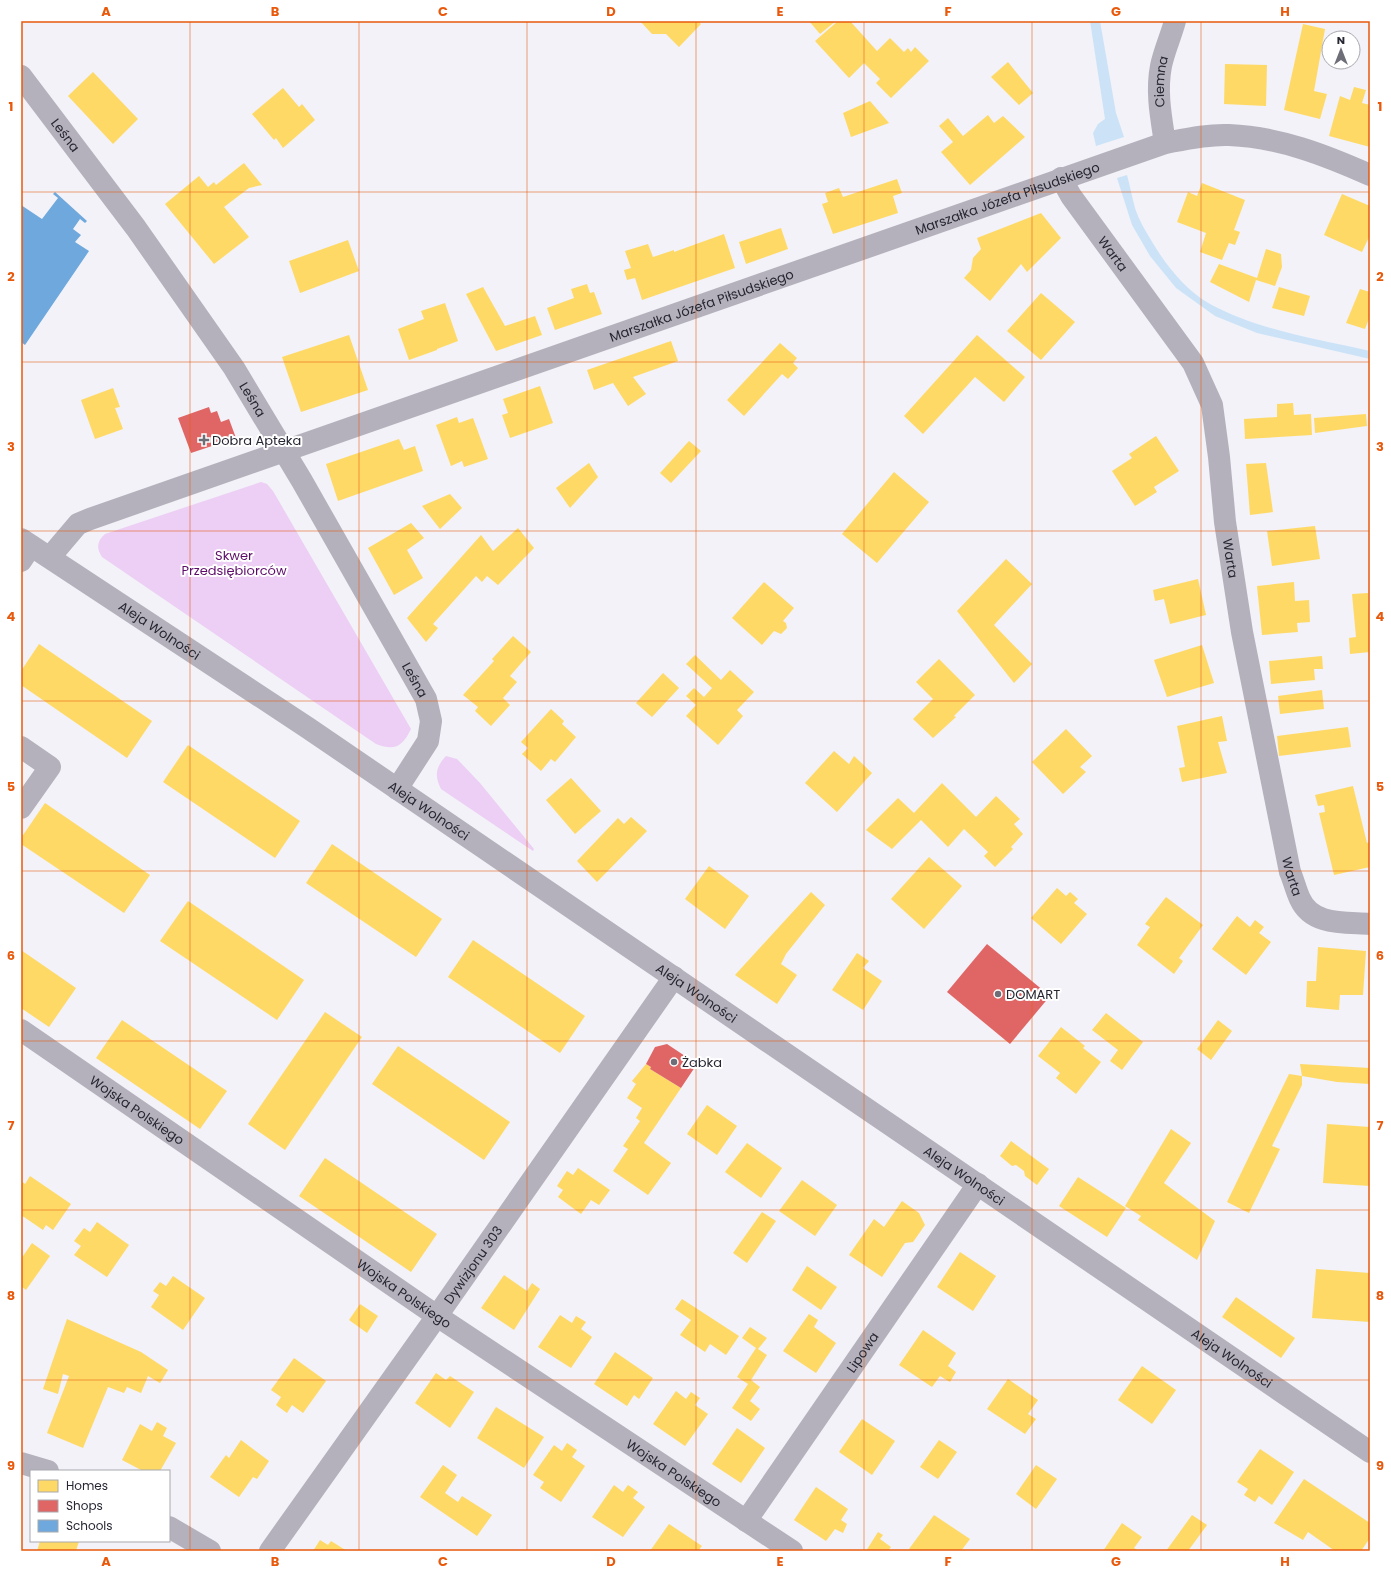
<svg xmlns="http://www.w3.org/2000/svg" width="1391" height="1572" font-family="Poppins,sans-serif">
	<style>
		.green { fill: #edcef4 }
		.water { fill: #cce3f7 }
		.homes { fill: #ffd966 }
		.shops { fill: #e06666 }
		.schools { fill: #6fa8dc }
		.lines { fill: none; stroke-linecap: round; stroke-linejoin: round }
		.street { stroke: #b5b1bc; stroke-width: 22 }
		.secondary { stroke: #b4b1bc; stroke-width: 22 }
		.grid { fill: none; stroke: #e8590c; stroke-width: 1; stroke-opacity: 0.55 }
		.poi-dot { fill: #6d6e77; stroke: #fff; stroke-width: 1.5 }
		.labels { text-anchor: middle; dominant-baseline: central; stroke-width: 4; stroke-linejoin: round; paint-order: stroke }
		.street-label { font-size: 13px; fill: #262732; stroke: #fff }
		.poi-label { font-size: 13px; fill: #262732; stroke: #fff; text-anchor: start }
		.park-label { font-size: 13px; fill: #5e0c6a; stroke: #fff }
		.neatline { fill: none; stroke: #e8590c; stroke-width: 1.5 }
		.grid-label { font-size: 13px; text-anchor: middle; font-weight: bold; fill: #e8590c }
	</style>
	<rect width="100%" height="100%" fill="#f2f2f8"/>
	<g class="green">
		<path d="M261,482L267,484L273,491L411,729C402,747 395,751 376,744L102,557C96,548 97,541 105,534Z"/>
		<path d="M446,756L457,759L480,783L534,849L533,851L441,789C434,775 436,767 446,756Z"/>
	</g>
	<g class="water">
		<path d="M1090,21H1100L1116,113L1124,137L1096,146L1093,133L1098,124L1105,119Z"/>
		<path d="M1127,175C1130,186 1132,197 1135,208C1139,221 1147,233 1154,245C1168,268 1187,291 1210,304C1258,330 1317,339 1370,351V359L1257,333L1215,316L1176,288L1150,256L1132,225L1117,178Z"/>
	</g>
	<g class="homes">
		<path d="M640,21H698L701,24L679,47L666,34H652Z"/>
		<path d="M809,21H836L820,34Z"/>
		<path d="M838,21H850L877,51L890,38L904,52L908,48L911,52L915,47L929,61L891,98L876,83L880,79L864,63L849,78L815,41Z"/>
		<path d="M1303,24L1325,29L1314,91L1327,94L1320,119L1284,110Z"/>
		<path d="M1008,62L1033,93L1019,105L991,77Z"/>
		<path d="M1225,64L1267,65L1266,106L1224,104Z"/>
		<path d="M93,72L138,119L113,144L68,96Z"/>
		<path d="M1354,87L1366,90L1362,103L1370,105V147L1329,136L1340,96L1350,100Z"/>
		<path d="M283,88L299,107L302,104L315,120L283,148L276,138L274,140L252,114Z"/>
		<path d="M870,101L889,123L851,137L843,113Z"/>
		<path d="M988,115L994,123L1003,116L1025,137L970,185L941,152L953,142L939,126L948,118L963,136Z"/>
		<path d="M244,163L262,185L249,188L224,207L249,237L214,264L165,204L199,176L208,187L214,182L216,185Z"/>
		<path d="M897,179L902,193L893,196L898,213L833,234L822,204L828,202L825,193L839,188L843,197Z"/>
		<path d="M1202,183L1245,200L1234,230L1240,232L1235,245L1229,243L1222,260L1200,252L1206,233L1177,222L1188,192L1197,196Z"/>
		<path d="M1342,194L1370,206V235L1362,252L1324,235Z"/>
		<path d="M1041,213L1061,238L1027,272L1021,264L990,301L964,278L971,270L973,258L981,249L977,238Z"/>
		<path d="M781,228L788,249L746,264L739,242Z"/>
		<path d="M724,234L735,268L642,300L635,278L627,280L624,270L631,268L625,251L648,244L653,257L674,250V252Z"/>
		<path d="M348,240L359,271L300,293L289,261Z"/>
		<path d="M1266,249L1281,254L1282,267L1275,286L1256,280L1249,302L1210,282L1219,264L1257,278Z"/>
		<path d="M587,284L590,293L594,292L602,314L555,330L547,308L574,298L571,289Z"/>
		<path d="M483,287L505,326L535,316L542,335L496,351L466,294Z"/>
		<path d="M1279,287L1310,296L1304,316L1272,308Z"/>
		<path d="M1360,289L1370,292V316L1365,329L1346,323Z"/>
		<path d="M1041,293L1075,322L1041,360L1007,331Z"/>
		<path d="M445,303L458,341L437,349V350L409,360L398,329L424,319L421,311Z"/>
		<path d="M349,335L368,390L301,412L282,357Z"/>
		<path d="M977,335L1025,377L1004,402L975,377L923,434L904,416Z"/>
		<path d="M671,341L678,361L633,377L646,394L628,406L613,383L594,390L587,370Z"/>
		<path d="M780,343L797,358L793,363L798,368L788,379L782,374L744,416L727,400Z"/>
		<path d="M540,386L553,423L510,438L502,415L508,413L503,399Z"/>
		<path d="M113,388L120,407L115,408L123,429L95,439L81,400Z"/>
		<path d="M1293,403L1294,415L1311,414L1312,435L1245,439L1244,419L1277,417V404Z"/>
		<path d="M1366,414L1367,426L1315,433L1314,418Z"/>
		<path d="M457,417L459,423L473,418L488,459L464,467L462,461L451,466L436,425Z"/>
		<path d="M1156,436L1179,471L1154,487L1157,492L1135,506L1112,471L1132,458L1129,454Z"/>
		<path d="M399,439L404,450L415,446L423,471L338,501L326,464Z"/>
		<path d="M689,441L701,451L671,483L660,473Z"/>
		<path d="M589,463L598,477L570,508L556,488Z"/>
		<path d="M1266,463L1273,512L1250,515L1246,464Z"/>
		<path d="M894,472L929,502L877,563L842,534Z"/>
		<path d="M450,494L462,508L440,529L422,506Z"/>
		<path d="M411,523L424,538L407,550L423,578L394,595L368,548Z"/>
		<path d="M1315,526L1320,559L1272,566L1267,531Z"/>
		<path d="M518,528L534,548L498,585L487,576L482,582L476,576L433,624L438,628L426,642L407,618L481,535L493,551Z"/>
		<path d="M1006,559L1032,584L994,625L1032,664L1014,683L957,611Z"/>
		<path d="M1198,579L1206,615L1170,624L1164,599L1155,601L1153,590Z"/>
		<path d="M764,582L794,608L783,621L786,623L787,628L781,634L774,631L762,645L732,618Z"/>
		<path d="M1294,582L1295,601L1309,600L1310,622L1297,623L1298,632L1262,635L1257,586Z"/>
		<path d="M1368,593L1370,652L1350,654L1349,638L1356,637L1352,594Z"/>
		<path d="M513,636L531,652L510,676L517,682L503,698L510,705L491,726L475,711L478,707L463,695L494,661L492,659Z"/>
		<path d="M39,644L152,721L127,758L21,685V671Z"/>
		<path d="M1202,645L1214,683L1167,697L1154,660Z"/>
		<path d="M695,655L721,680L730,670L754,692L737,710L743,716L718,745L686,716L696,705L686,696L694,688L704,697L712,688L686,664Z"/>
		<path d="M1322,656L1323,669H1314L1315,680L1271,684L1269,661Z"/>
		<path d="M939,659L975,695L954,716L956,717L933,738L913,719L933,699L916,682Z"/>
		<path d="M663,673L679,688L652,717L636,703Z"/>
		<path d="M1322,690L1324,709L1280,714L1278,696Z"/>
		<path d="M551,709L564,721L562,724L576,737L555,762L551,759L541,771L522,754L528,748L521,742Z"/>
		<path d="M1222,716L1227,741L1218,742L1227,773L1182,782L1179,768L1185,767L1177,726Z"/>
		<path d="M1348,727L1351,747L1279,756L1277,736Z"/>
		<path d="M1066,729L1092,756L1080,767L1086,772L1063,794L1032,762Z"/>
		<path d="M188,745L300,821L275,858L163,782Z"/>
		<path d="M834,751L849,764L854,756L872,773L837,812L805,783Z"/>
		<path d="M571,778L601,811L575,834L546,800Z"/>
		<path d="M942,783L976,817L996,796L1020,819L1014,824L1023,834L1011,847L1013,849L995,867L984,856L988,852L964,829L948,847L921,820L892,849L866,830L898,798L914,813Z"/>
		<path d="M1353,786L1367,843L1370,842V867L1334,875L1319,813L1325,812L1324,805L1318,806L1315,795Z"/>
		<path d="M45,803L150,875L124,913L21,844V838Z"/>
		<path d="M631,817L647,831L597,882L577,861L618,818L624,824Z"/>
		<path d="M332,844L442,919L416,957L306,883Z"/>
		<path d="M929,857L962,886L924,929L891,899Z"/>
		<path d="M709,866L749,896L725,929L685,899Z"/>
		<path d="M1057,888L1066,896L1070,892L1078,899L1074,903L1087,914L1061,944L1031,918Z"/>
		<path d="M811,892L825,905L786,954L781,964L797,975L777,1004L735,975Z"/>
		<path d="M1166,897L1203,925L1179,958L1183,961L1174,974L1137,945L1150,927L1145,924Z"/>
		<path d="M188,901L304,980L277,1020L160,941Z"/>
		<path d="M1237,916L1250,927L1255,920L1264,927L1259,933L1271,942L1246,975L1212,949Z"/>
		<path d="M473,940L585,1016L560,1053L448,977Z"/>
		<path d="M1318,947L1366,951L1363,995H1340L1339,1010L1306,1007L1307,981H1316Z"/>
		<path d="M21,950L76,988L49,1027L21,1008Z"/>
		<path d="M857,953L869,961L863,968L882,981L863,1010L832,990Z"/>
		<path d="M325,1012L362,1037L285,1150L248,1124Z"/>
		<path d="M1106,1013L1143,1042L1122,1070L1110,1061L1118,1050L1092,1030Z"/>
		<path d="M122,1020L227,1091L200,1129L96,1058Z"/>
		<path d="M1218,1020L1232,1031L1211,1060L1197,1049Z"/>
		<path d="M1061,1027L1085,1046L1083,1048L1101,1062L1076,1094L1056,1078L1060,1073L1038,1056Z"/>
		<path d="M398,1046L510,1122L484,1160L372,1084Z"/>
		<path d="M646,1064L651,1067L650,1069L681,1088L644,1143L671,1163L648,1195L613,1171L628,1149L623,1146L640,1121L636,1118L642,1108L627,1098L636,1084L632,1081Z"/>
		<path d="M1300,1064L1370,1068V1084L1337,1082L1302,1076Z"/>
		<path d="M1289,1074L1302,1076V1085L1272,1146L1280,1149L1249,1213L1227,1202Z"/>
		<path d="M707,1105L737,1126L717,1155L687,1134Z"/>
		<path d="M1327,1124L1370,1127V1186L1323,1183Z"/>
		<path d="M1171,1129L1191,1143L1164,1183L1215,1221L1197,1260L1138,1220L1141,1216L1125,1206Z"/>
		<path d="M1011,1141L1049,1169L1037,1185L1025,1176L1024,1171L1016,1165L1012,1166L1000,1156Z"/>
		<path d="M747,1143L782,1168L761,1198L725,1172Z"/>
		<path d="M325,1158L437,1234L411,1272L299,1196Z"/>
		<path d="M578,1168L610,1190L599,1205L591,1200L581,1214L558,1197L563,1190L557,1186L567,1171L573,1175Z"/>
		<path d="M30,1176L71,1204L53,1230L46,1225L43,1230L21,1215V1181L25,1184Z"/>
		<path d="M1078,1177L1126,1208L1107,1237L1059,1206Z"/>
		<path d="M802,1180L837,1205L815,1236L779,1211Z"/>
		<path d="M902,1201L919,1213L925,1225L913,1242L905,1243L882,1277L849,1255L874,1219L884,1227Z"/>
		<path d="M762,1212L776,1221L747,1263L733,1253Z"/>
		<path d="M97,1222L129,1245L107,1277L74,1255L81,1246L74,1241L84,1228L90,1232Z"/>
		<path d="M32,1243L50,1256L26,1290L21,1286V1259Z"/>
		<path d="M960,1252L996,1276L973,1311L937,1287Z"/>
		<path d="M807,1266L837,1287L821,1310L792,1290Z"/>
		<path d="M1316,1269L1370,1273V1322L1312,1318Z"/>
		<path d="M504,1275L527,1291L532,1283L540,1289L514,1330L481,1308Z"/>
		<path d="M173,1276L205,1298L183,1330L151,1307L159,1295L153,1291L160,1282L166,1286Z"/>
		<path d="M1236,1297L1295,1338L1281,1358L1222,1317Z"/>
		<path d="M682,1299L739,1336L726,1355L710,1344L705,1352L680,1335L691,1320L675,1309Z"/>
		<path d="M360,1304L378,1316L367,1333L349,1320Z"/>
		<path d="M809,1314L818,1320L814,1327L836,1343L816,1373L783,1351Z"/>
		<path d="M560,1315L572,1323L576,1316L586,1322L581,1329L592,1337L571,1368L538,1347Z"/>
		<path d="M67,1319L141,1352L168,1370L160,1383L148,1376L141,1393L127,1387L124,1393L108,1387L83,1448L47,1433L69,1376L63,1374L58,1394L43,1389Z"/>
		<path d="M750,1327L767,1338L758,1349L767,1355L751,1380L760,1387L750,1401L760,1409L751,1421L732,1408L748,1384L737,1377L756,1348L742,1338Z"/>
		<path d="M923,1330L956,1353L948,1366L956,1372L950,1382L940,1376L932,1387L899,1365Z"/>
		<path d="M615,1352L653,1378L639,1399L634,1395L627,1406L594,1384Z"/>
		<path d="M294,1358L326,1381L303,1413L292,1405L287,1413L276,1405L281,1397L271,1390Z"/>
		<path d="M1142,1366L1176,1390L1152,1424L1118,1400Z"/>
		<path d="M436,1373L446,1380L450,1376L474,1392L450,1428L415,1403Z"/>
		<path d="M1008,1379L1038,1400L1028,1414L1036,1419L1025,1434L987,1409Z"/>
		<path d="M676,1391L686,1399L691,1392L700,1398L695,1405L708,1414L685,1446L653,1424Z"/>
		<path d="M496,1407L544,1437L524,1468L477,1438Z"/>
		<path d="M862,1419L895,1441L872,1475L839,1452Z"/>
		<path d="M157,1422L167,1428L163,1436L176,1443L160,1471H143L122,1460L140,1424L152,1431Z"/>
		<path d="M737,1428L765,1448L741,1483L712,1464Z"/>
		<path d="M241,1440L269,1461L257,1479L253,1477L239,1497L210,1477L226,1455L229,1458Z"/>
		<path d="M939,1440L957,1452L938,1479L920,1467Z"/>
		<path d="M567,1443L577,1450L572,1457L585,1466L561,1502L540,1488L544,1482L533,1475L554,1445L562,1451Z"/>
		<path d="M1260,1449L1294,1472L1272,1505L1259,1496L1255,1502L1244,1495L1248,1489L1237,1482Z"/>
		<path d="M443,1465L457,1475L445,1493L458,1502L462,1496L492,1515L477,1536L420,1497Z"/>
		<path d="M1036,1465L1057,1479L1036,1509L1016,1494Z"/>
		<path d="M1304,1479L1370,1523V1538L1361,1551H1335L1308,1532L1303,1540L1274,1523Z"/>
		<path d="M614,1485L623,1492L628,1485L638,1492L633,1498L645,1507L623,1537L592,1517Z"/>
		<path d="M816,1487L848,1509L841,1520L847,1524L843,1533L835,1529L826,1541L794,1520Z"/>
		<path d="M934,1515L970,1539L961,1551H912L909,1549Z"/>
		<path d="M1192,1515L1207,1525L1188,1551H1166Z"/>
		<path d="M1122,1523L1142,1537L1134,1548L1139,1551H1103Z"/>
		<path d="M669,1524L702,1546L698,1551H650Z"/>
		<path d="M878,1532L883,1535L880,1539L891,1547L888,1551H866Z"/>
		<path d="M320,1540L328,1545L331,1541L347,1551H313Z"/>
		<path d="M40,1541H79L76,1551H37Z"/>
	</g>
	<g class="shops">
		<path d="M209,407L211,413L217,411L221,422L229,419L236,438L191,453L178,418Z"/>
		<path d="M987,944L1050,996L1010,1044L947,992Z"/>
		<path d="M667,1044L697,1064L681,1088L650,1069L651,1067L646,1064L655,1047Z"/>
	</g>
	<path class="schools" d="M55,192L87,221L85,223L80,219L73,229L81,235L75,242L89,251L25,345L21,342V205L42,219L58,198L53,194Z"/>
	<g class="lines">
		<g class="street">
			<path id="s1" d="M21,76L136,228L234,368L302,481L426,699L431,721L428,741L397,789"/>
			<path id="s2" d="M1165,143C1161,117 1156,92 1161,66C1164,51 1171,36 1175,21"/>
			<path id="s3" d="M1061,178L1071,196L1193,363L1212,405L1219,457L1225,522L1242,632L1290,872C1294,881 1296,891 1300,899C1312,926 1345,922 1370,924"/>
			<path id="s4" d="M50,557L78,524L90,519L1165,143C1186,139 1208,134 1229,135C1279,137 1325,155 1370,175"/>
			<path d="M21,561L31,546"/>
			<path d="M21,747L50,767L21,808"/>
			<path id="s5" d="M21,1030L437,1316L792,1551"/>
			<path d="M21,1463L48,1471"/>
			<path id="s6" d="M746,1521L978,1184"/>
			<path d="M169,1527L210,1551"/>
			<path id="s7" d="M270,1551L437,1316L674,977"/>
		</g>
		<path class="secondary" id="s8" d="M21,539L308,728L1370,1452"/>
	</g>
	<path class="grid" d="M190,21V1551M359,21V1551M527,21V1551M696,21V1551M864,21V1551M1032,21V1551M1201,21V1551M21,192H1370M21,362H1370M21,531H1370M21,701H1370M21,871H1370M21,1041H1370M21,1210H1370M21,1380H1370"/>
	<g class="poi-dot">
		<path d="M202 434h4v4h4v4h-4v4h-4v-4h-4v-4h4z"/>
		<circle cx="998" cy="994" r="4"/>
		<circle cx="674" cy="1062" r="4"/>
	</g>
	<g class="labels">
		<g class="street-label">
			<text stroke="none"><textPath href="#s2" startOffset="62">Ciemna</textPath></text>
			<text stroke="none"><textPath href="#s1" startOffset="74">Leśna</textPath></text>
			<text stroke="none"><textPath href="#s4" startOffset="1028">Marszałka Józefa Piłsudskiego</textPath></text>
			<text stroke="none"><textPath href="#s3" startOffset="92">Warta</textPath></text>
			<text stroke="none"><textPath href="#s4" startOffset="704">Marszałka Józefa Piłsudskiego</textPath></text>
			<text stroke="none"><textPath href="#s1" startOffset="398">Leśna</textPath></text>
			<text stroke="none"><textPath href="#s3" startOffset="428">Warta</textPath></text>
			<text stroke="none"><textPath href="#s8" startOffset="166">Aleja Wolności</textPath></text>
			<text stroke="none"><textPath href="#s1" startOffset="722">Leśna</textPath></text>
			<text stroke="none"><textPath href="#s8" startOffset="490">Aleja Wolności</textPath></text>
			<text stroke="none"><textPath href="#s3" startOffset="752">Warta</textPath></text>
			<text stroke="none"><textPath href="#s8" startOffset="814">Aleja Wolności</textPath></text>
			<text stroke="none"><textPath href="#s5" startOffset="141">Wojska Polskiego</textPath></text>
			<text stroke="none"><textPath href="#s8" startOffset="1138">Aleja Wolności</textPath></text>
			<text stroke="none"><textPath href="#s7" startOffset="351">Dywizjonu 303</textPath></text>
			<text stroke="none"><textPath href="#s5" startOffset="465">Wojska Polskiego</textPath></text>
			<text stroke="none"><textPath href="#s6" startOffset="205">Lipowa</textPath></text>
			<text stroke="none"><textPath href="#s8" startOffset="1462">Aleja Wolności</textPath></text>
			<text stroke="none"><textPath href="#s5" startOffset="789">Wojska Polskiego</textPath></text>
		</g>
		<g class="poi-label">
			<text x="212" y="440">Dobra Apteka</text>
			<text x="1006" y="994">DOMART</text>
			<text x="682" y="1062">Żabka</text>
		</g>
		<g class="park-label">
			<text x="234" y="555">Skwer<tspan x="234" dy="15">Przedsiębiorców</tspan></text>
		</g>
	</g>
	<rect width="1391" height="1572" fill="none" stroke="#ffffff" stroke-width="44"/>
	<rect x="30" y="1470" width="140" height="72" fill="#ffffff" stroke="#a8a9ad"/>
	<rect x="38" y="1480" width="20" height="12" fill="#ffd966" stroke="#a8a9ad"/>
	<text x="66" y="1490" font-size="12" fill="#262732">Homes</text>
	<rect x="38" y="1500" width="20" height="12" fill="#e06666" stroke="#a8a9ad"/>
	<text x="66" y="1510" font-size="12" fill="#262732">Shops</text>
	<rect x="38" y="1520" width="20" height="12" fill="#6fa8dc" stroke="#a8a9ad"/>
	<text x="66" y="1530" font-size="12" fill="#262732">Schools</text>
	<g transform="translate(1341 50)"><circle r="19" fill="#ffffff" stroke="#a8a9ad"/>
	<path d="M0-3L7 15L0 10L-7 15Z" fill="#6d6e77"/>
	<text y="-6" font-size="11" font-weight="bold" text-anchor="middle" fill="#262732">N</text>
	</g>
	<rect x="22" y="22" width="1347" height="1528" class="neatline"/>
	<g class="grid-label">
		<text x="106" y="16">A</text>
		<text x="275" y="16">B</text>
		<text x="443" y="16">C</text>
		<text x="611" y="16">D</text>
		<text x="780" y="16">E</text>
		<text x="948" y="16">F</text>
		<text x="1116" y="16">G</text>
		<text x="1285" y="16">H</text>
		<text x="11" y="111">1</text>
		<text x="1380" y="111">1</text>
		<text x="11" y="281">2</text>
		<text x="1380" y="281">2</text>
		<text x="11" y="451">3</text>
		<text x="1380" y="451">3</text>
		<text x="11" y="621">4</text>
		<text x="1380" y="621">4</text>
		<text x="11" y="791">5</text>
		<text x="1380" y="791">5</text>
		<text x="11" y="960">6</text>
		<text x="1380" y="960">6</text>
		<text x="11" y="1130">7</text>
		<text x="1380" y="1130">7</text>
		<text x="11" y="1300">8</text>
		<text x="1380" y="1300">8</text>
		<text x="11" y="1470">9</text>
		<text x="1380" y="1470">9</text>
		<text x="106" y="1566">A</text>
		<text x="275" y="1566">B</text>
		<text x="443" y="1566">C</text>
		<text x="611" y="1566">D</text>
		<text x="780" y="1566">E</text>
		<text x="948" y="1566">F</text>
		<text x="1116" y="1566">G</text>
		<text x="1285" y="1566">H</text>
	</g>
</svg>
